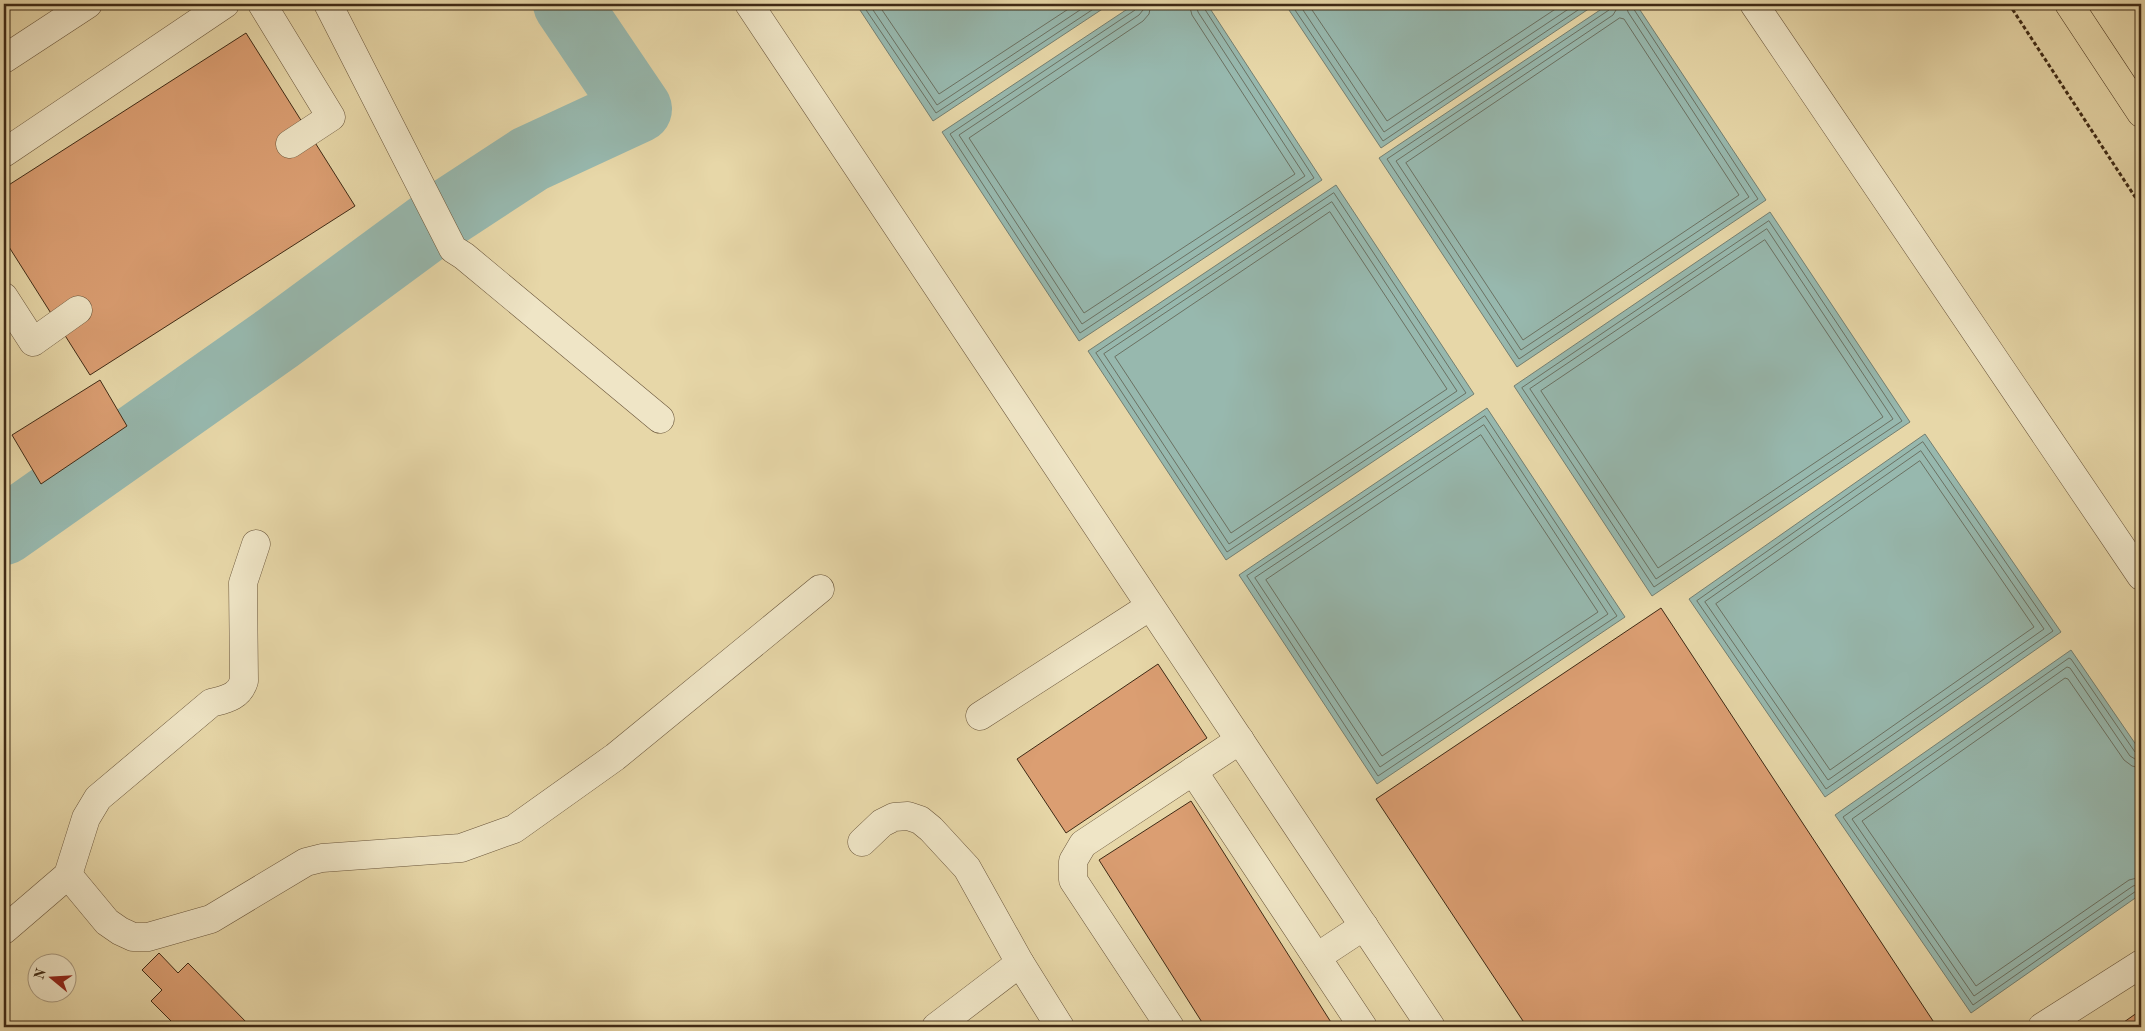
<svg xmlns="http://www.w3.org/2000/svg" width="2145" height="1031" font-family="'Old Standard TT',serif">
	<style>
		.water { fill: #97b8ae; stroke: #747f71 }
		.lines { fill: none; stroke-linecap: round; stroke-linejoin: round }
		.shore { stroke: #6b7162; stroke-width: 1 }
		.river { stroke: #97b8ae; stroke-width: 68 }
		.building { fill: #db9e72; stroke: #3f2a15 }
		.minor-casing { stroke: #69553a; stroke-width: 29 }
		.highway-casing { stroke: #3f2a15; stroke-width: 29 }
		.path { stroke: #3f2a15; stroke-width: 3; stroke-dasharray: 4 2.5; stroke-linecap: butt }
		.minor { stroke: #efe5c6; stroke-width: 28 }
		.highway { stroke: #e7d7a8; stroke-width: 28 }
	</style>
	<rect width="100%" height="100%" fill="#e7d7a8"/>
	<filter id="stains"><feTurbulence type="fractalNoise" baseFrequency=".004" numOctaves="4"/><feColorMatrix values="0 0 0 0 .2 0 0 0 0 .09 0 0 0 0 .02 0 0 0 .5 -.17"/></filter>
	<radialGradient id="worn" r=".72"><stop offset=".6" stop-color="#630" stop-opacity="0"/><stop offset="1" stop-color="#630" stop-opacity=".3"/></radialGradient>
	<g class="water">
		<path d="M856,4H1110L933,121Z"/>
		<path d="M1135,4H1207L1322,180L1079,341L942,132Z"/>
		<path d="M1285,4H1596L1381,148Z"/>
		<path d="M1609,4H1636L1766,200L1517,367L1379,158Z"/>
		<path d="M1336,185L1474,394L1226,560L1088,351Z"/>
		<path d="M1770,212L1910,422L1652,596L1514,386Z"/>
		<path d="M1487,408L1625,617L1377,784L1239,575Z"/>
		<path d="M1925,434L2061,632L1825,797L1689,599Z"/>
		<path d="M2071,650L2141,752V894L1971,1013L1835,815Z"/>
	</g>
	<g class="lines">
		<g class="shore">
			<path d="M862,4L936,113L1101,4"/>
			<path d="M869,4L937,105L1089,4"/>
			<path d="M878,4L939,94L1076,4"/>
			<path d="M1137,4L1135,10L950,134L1080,333L1314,178L1204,8L1203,4"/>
			<path d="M1144,4L1143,10L1139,15L959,135L1082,324L1305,176L1198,12L1196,4"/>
			<path d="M1151,4L1149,14L1143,21L969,138L1084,313L1295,174L1192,15L1189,4"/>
			<path d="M1291,4L1383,141L1587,4"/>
			<path d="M1299,4L1384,132L1576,4"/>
			<path d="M1308,4L1387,121L1563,4"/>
			<path d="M1611,4L1609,10L1387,159L1519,359L1758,199L1633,8L1632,4"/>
			<path d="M1618,4L1616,10L1613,15L1396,161L1521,350L1749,197L1628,12L1626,4"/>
			<path d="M1620,18L1624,19L1739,195L1523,340L1406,163Z"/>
			<path d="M1334,193L1466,393L1227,552L1096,353Z"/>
			<path d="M1332,202L1457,391L1229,544L1104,354Z"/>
			<path d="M1330,212L1447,389L1231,533L1115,357Z"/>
			<path d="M1769,221L1902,421L1654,587L1522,388Z"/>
			<path d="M1767,229L1893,419L1656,579L1530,389Z"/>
			<path d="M1765,240L1883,417L1658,568L1541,391Z"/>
			<path d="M1485,416L1617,616L1378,776L1247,576Z"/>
			<path d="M1484,425L1608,614L1380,767L1255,578Z"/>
			<path d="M1481,435L1598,612L1382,756L1266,580Z"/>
			<path d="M1923,442L2053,631L1826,789L1697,601Z"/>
			<path d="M1921,451L2044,629L1828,780L1705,602Z"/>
			<path d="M1920,461L2034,627L1830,770L1716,604Z"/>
			<path d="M2141,754L2135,752L2071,659L2069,658L1843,817L1973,1005L2136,891L2141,890"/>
			<path d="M2141,760L2135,759L2130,756L2070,668L2067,667L1852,819L1974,996L2133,886L2141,884"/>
			<path d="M2141,768L2132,766L2124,760L2068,679L2065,678L1862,821L1976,986L2129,880L2141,877"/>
		</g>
		<path class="river" d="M4,531L278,338L449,212L530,159L638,109L567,4"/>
	</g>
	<g class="building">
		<path d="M246,33L355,206L90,375L4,239V188Z"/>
		<path d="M100,380L127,426L41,484L12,435Z"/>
		<path d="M1661,608L1937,1027H1527L1376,799Z"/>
		<path d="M1158,664L1207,738L1066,833L1017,759Z"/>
		<path d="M1191,801L1334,1027H1205L1099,860Z"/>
		<path d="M159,953L178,973L188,963L251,1027H177L151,1001L162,990L142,970Z"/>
		<path d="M2141,1010V1027H2117Z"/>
	</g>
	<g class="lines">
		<defs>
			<g id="minor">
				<path d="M262,4L331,117L290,144"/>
				<path d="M328,4L453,249L464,256L660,419"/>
				<path d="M749,4L1431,1027"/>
				<path d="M1754,4L2141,576"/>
				<path d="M4,59L88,4"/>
				<path d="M4,153L225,4"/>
				<path d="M4,297L33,342L78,310"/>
				<path d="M980,716L1149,607"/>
				<path d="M1193,771L1363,1027"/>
				<path d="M862,842L882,823L894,817L908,816L920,820L931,829L967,868L1020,963L1060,1027"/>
				<path d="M68,875L107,922L120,931L133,937H148L211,919L306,862L322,858L461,848L514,829L615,757L820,589"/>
				<path d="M4,930L68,875L86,818L98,798L211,703C226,699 239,697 244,681L243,583L256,544"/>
				<path d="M1317,957L1364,926"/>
				<path d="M936,1027L1020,963"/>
				<path d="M1170,1027L1073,880V861L1083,844L1240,740"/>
				<path d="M2042,1027L2141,964"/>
			</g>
			<path id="highway" d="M2069,4L2141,113"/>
		</defs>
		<use href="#minor" class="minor-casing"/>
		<use href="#highway" class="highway-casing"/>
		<path class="path" d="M2009,4L2141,206"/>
		<use href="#minor" class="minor"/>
		<use href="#highway" class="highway"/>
	</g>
	<rect width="2145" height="1031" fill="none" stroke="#e7d7a8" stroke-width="20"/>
	<rect x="5" y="5" width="2135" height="1021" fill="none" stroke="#3f2a15" stroke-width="2.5"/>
	<rect x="10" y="10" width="2125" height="1011" fill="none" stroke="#3f2a15"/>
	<g transform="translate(52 978) rotate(288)"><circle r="24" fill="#efe5c6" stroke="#a99a7f"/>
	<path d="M0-4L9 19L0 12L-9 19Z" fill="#8f2418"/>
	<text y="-8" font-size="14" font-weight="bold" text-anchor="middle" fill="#3f2a15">N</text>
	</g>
	<rect width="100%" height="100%" filter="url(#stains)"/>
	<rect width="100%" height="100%" fill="url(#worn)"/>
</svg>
